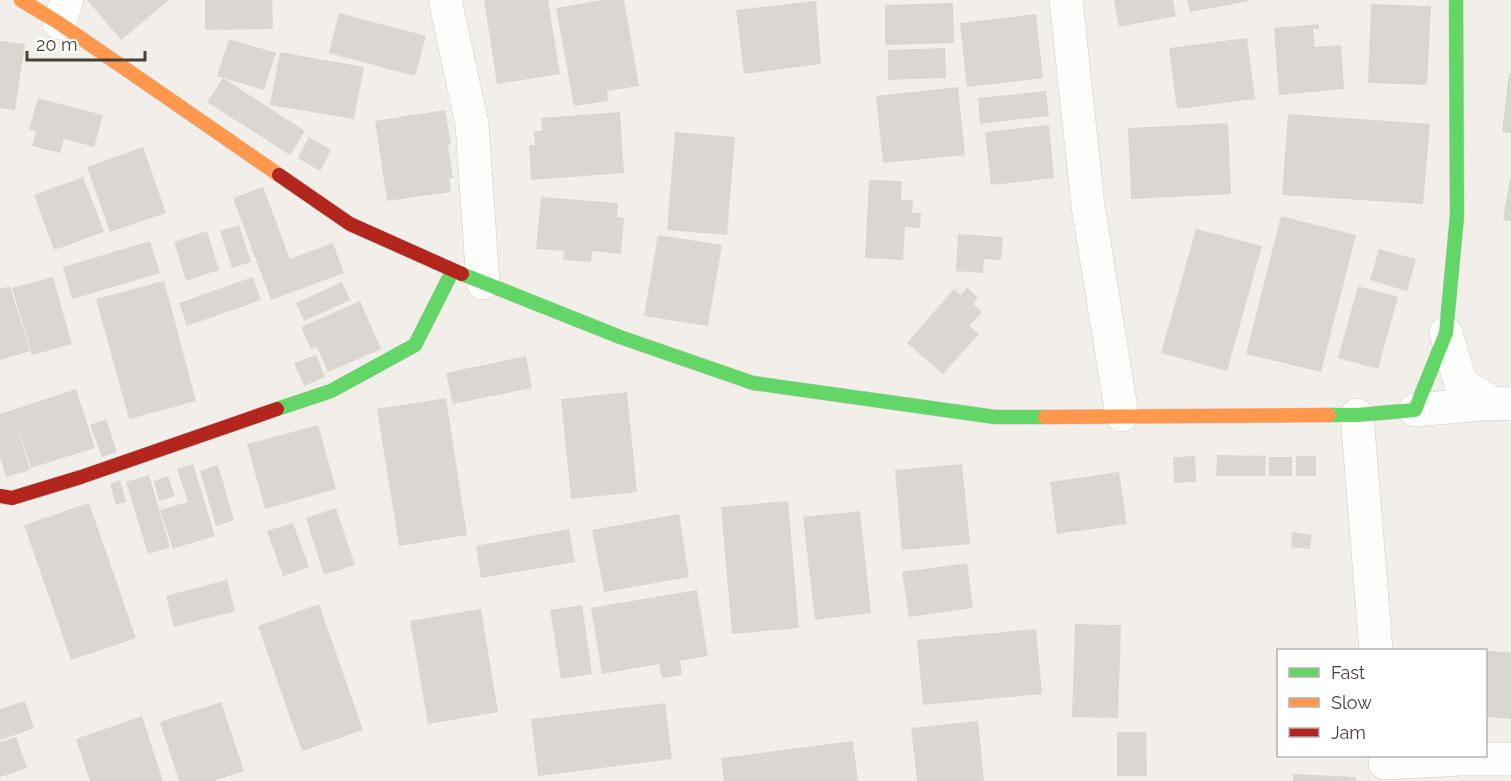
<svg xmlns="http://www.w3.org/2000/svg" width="1511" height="781" font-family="Raleway,sans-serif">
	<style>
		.building { fill: #dad6d2 }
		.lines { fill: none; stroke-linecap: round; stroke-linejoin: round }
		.street-casing { stroke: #d0cdc8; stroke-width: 34 }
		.fast-casing { stroke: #d2ccc2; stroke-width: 15 }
		.slow-casing { stroke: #d2ccc2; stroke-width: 15 }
		.jam-casing { stroke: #d2ccc2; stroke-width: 15 }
		.street { stroke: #fdfdfc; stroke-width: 33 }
		.fast { stroke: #63d668; stroke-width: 14 }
		.slow { stroke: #ff974d; stroke-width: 14 }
		.jam { stroke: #b3261e; stroke-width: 14 }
	</style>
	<rect width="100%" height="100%" fill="#f2efeb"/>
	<g class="building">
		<path d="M87,0H169L121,40Z"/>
		<path d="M205,0H272L273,29L205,30Z"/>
		<path d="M484,0H548L560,74L497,84Z"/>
		<path d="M600,0H624L639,86L607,91L608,101L574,106L556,8Z"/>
		<path d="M1114,0H1173L1176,16L1119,27Z"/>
		<path d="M1187,0H1249V1L1190,12Z"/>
		<path d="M816,1L821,64L744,74L736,10Z"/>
		<path d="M953,3L954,43L885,45V5Z"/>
		<path d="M1371,4L1431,6L1427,85L1368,83Z"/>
		<path d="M339,13L426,36L415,76L329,53Z"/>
		<path d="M1036,14L1043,78L967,87L960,23Z"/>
		<path d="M1319,24V29H1313L1315,47L1341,45L1344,89L1279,95L1274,28Z"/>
		<path d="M1247,38L1255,99L1177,109L1169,48Z"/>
		<path d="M229,39L276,53L264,90L217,76Z"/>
		<path d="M0,41L25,44L15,110L0,108Z"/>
		<path d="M945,48L946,78L888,80V50Z"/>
		<path d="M280,52L364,67L354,119L270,105Z"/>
		<path d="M1509,73H1511V133L1502,132Z"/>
		<path d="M223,78L305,131L290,155L207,102Z"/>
		<path d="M958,87L965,155L883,163L876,96Z"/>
		<path d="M1046,91L1049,116L980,124L978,98Z"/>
		<path d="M38,98L103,115L94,147L64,139L60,153L32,146L36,131L29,130Z"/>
		<path d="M445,110L451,144L448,145L453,178H449L451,192L387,201L375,121Z"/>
		<path d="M620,112L624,173L531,180L529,145H535L534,131H542L541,118Z"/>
		<path d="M1288,114L1430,124L1423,204L1282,195Z"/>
		<path d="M1228,123L1231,194L1131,199L1128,128Z"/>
		<path d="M1049,125L1054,178L991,185L985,132Z"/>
		<path d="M675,132L735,137L727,235L667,230Z"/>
		<path d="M309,137L331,150L320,171L298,158Z"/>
		<path d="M143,147L166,213L110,232L87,167Z"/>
		<path d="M83,177L104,232L54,250L34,195Z"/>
		<path d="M1510,178H1511V221L1503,220Z"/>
		<path d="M869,180L902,181L901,200H913L912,213H921L920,228L905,227L903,260L865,258Z"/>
		<path d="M263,187L290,259L333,243L344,273L271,300L233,198Z"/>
		<path d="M541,197L618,203L617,217L624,218L621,254L592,251L591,262L563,260L564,251L536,249Z"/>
		<path d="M1281,216L1356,235L1321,372L1246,354Z"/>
		<path d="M239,225L251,262L232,268L220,231Z"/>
		<path d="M1196,229L1262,246L1227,371L1161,353Z"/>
		<path d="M207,231L219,270L186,281L174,242Z"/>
		<path d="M958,234L1003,237L1001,260L984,259L983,273L956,271Z"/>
		<path d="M658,235L722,245L708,326L644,316Z"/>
		<path d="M150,241L160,273L72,299L63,267Z"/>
		<path d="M1379,249L1416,259L1407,291L1370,280Z"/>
		<path d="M53,277L72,344L32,355L12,288Z"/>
		<path d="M253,277L261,300L187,326L179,303Z"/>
		<path d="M164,281L196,401L129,419L96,299Z"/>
		<path d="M342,282L350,300L304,321L296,303Z"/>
		<path d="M10,286L30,351L0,360V289Z"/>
		<path d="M1358,286L1398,297L1378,369L1338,358Z"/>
		<path d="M967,287L978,298L973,304L982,312L969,326L979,334L943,374L907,343L954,289L961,295Z"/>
		<path d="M360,301L381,349L328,372L317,347L311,349L301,327Z"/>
		<path d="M316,355L325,377L304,386L294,363Z"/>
		<path d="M526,356L532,388L453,404L446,373Z"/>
		<path d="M76,389L95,448L31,468L17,426L30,470L6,477L0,457V414Z"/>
		<path d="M627,392L637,492L571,499L561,399Z"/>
		<path d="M446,398L467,535L399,546L377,409Z"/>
		<path d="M106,419L117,452L102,457L90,425Z"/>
		<path d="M318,425L336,489L265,509L247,444Z"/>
		<path d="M1217,455L1266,456L1265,476H1216Z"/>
		<path d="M1195,456L1196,482L1174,483L1173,457Z"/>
		<rect x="1296" y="456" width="20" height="20"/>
		<rect x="1269" y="457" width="23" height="19"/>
		<path d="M193,464L215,536L173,549L160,510L188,502L177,469Z"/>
		<path d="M962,464L970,544L902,550L895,470Z"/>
		<path d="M218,465L234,520L216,526L200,471Z"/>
		<path d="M1119,472L1127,524L1057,534L1050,482Z"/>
		<path d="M149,475L170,547L148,554L126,482Z"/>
		<path d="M168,476L175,496L159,501L154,481Z"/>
		<path d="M120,480L126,502L116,505L110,484Z"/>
		<path d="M788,501L799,628L732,634L721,507Z"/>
		<path d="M89,503L136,638L71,660L24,525Z"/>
		<path d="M336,508L355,565L324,575L306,518Z"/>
		<path d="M860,511L871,613L815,620L803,517Z"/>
		<path d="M679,514L689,577L604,592L592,530Z"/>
		<path d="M293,523L309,567L283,576L267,531Z"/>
		<path d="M569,529L575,562L481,578L476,546Z"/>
		<path d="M1292,532L1312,535L1310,549L1291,547Z"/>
		<path d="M967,563L973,608L909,617L902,572Z"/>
		<path d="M227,580L235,611L174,627L166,596Z"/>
		<path d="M697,590L708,656L680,661L682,675L662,678L659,664L602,674L591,608Z"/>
		<path d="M319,604L363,730L302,751L258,626Z"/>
		<path d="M582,605L592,674L561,679L550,610Z"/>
		<path d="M481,609L498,712L428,724L410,621Z"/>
		<path d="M1075,624L1121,625L1118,718L1072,717Z"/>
		<path d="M1036,629L1042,694L923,705L917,640Z"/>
		<path d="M1486,651L1511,652V719L1486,717Z"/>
		<path d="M25,701L34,728L0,740V709Z"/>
		<path d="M221,702L244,771L213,781H179L160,722Z"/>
		<path d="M665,703L672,759L538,776L531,719Z"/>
		<path d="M142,716L163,781H90L76,739Z"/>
		<path d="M978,721L984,781H917L911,728Z"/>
		<path d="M1117,732H1146L1147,776H1117Z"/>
		<path d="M16,737L27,768L0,777V742Z"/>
		<path d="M853,741L858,781H724L721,758Z"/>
		<path d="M1293,774L1356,777V781H1293Z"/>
	</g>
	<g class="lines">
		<defs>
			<g id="street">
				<path d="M445,0L472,124L483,283"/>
				<path d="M1066,0L1088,206L1122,415"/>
				<path d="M59,23L67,0"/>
				<path d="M1446,333L1461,384L1493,403"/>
				<path d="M1415,410L1493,403L1511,404"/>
				<path d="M1357,415L1376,650"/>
				<path d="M1385,763L1462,759H1511"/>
			</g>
			<g id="fast">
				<path d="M462,274L620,337L753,383L995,417H1045"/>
				<path d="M277,409L331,391L415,345L453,270"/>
				<path d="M1329,415H1357L1415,410L1446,333L1457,216L1456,0"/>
			</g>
			<g id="slow">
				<path d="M21,0L59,23L279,175"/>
				<path d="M1045,417L1329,415"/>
			</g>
			<g id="jam">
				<path d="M279,175L350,224L462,274"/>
				<path d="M0,496L12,498L81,477L277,409"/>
			</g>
		</defs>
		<use href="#street" class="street-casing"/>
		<use href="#fast" class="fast-casing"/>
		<use href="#slow" class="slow-casing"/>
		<use href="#jam" class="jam-casing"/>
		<use href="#street" class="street"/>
		<use href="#fast" class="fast"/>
		<use href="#slow" class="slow"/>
		<use href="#jam" class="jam"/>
	</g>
	<rect x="1277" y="649" width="210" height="108" fill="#ffffff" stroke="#b6b3af" stroke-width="1.5"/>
	<rect x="1289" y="668" width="30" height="9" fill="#63d668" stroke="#b6b3af" stroke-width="1.5"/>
	<text x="1331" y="679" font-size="18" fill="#484036">Fast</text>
	<rect x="1289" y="698" width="30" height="9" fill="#ff974d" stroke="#b6b3af" stroke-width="1.5"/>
	<text x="1331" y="709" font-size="18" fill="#484036">Slow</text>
	<rect x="1289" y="728" width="30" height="9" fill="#b3261e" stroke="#b6b3af" stroke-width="1.5"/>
	<text x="1331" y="739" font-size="18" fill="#484036">Jam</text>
	<path d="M27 51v9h118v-9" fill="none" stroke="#484036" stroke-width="3"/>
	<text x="36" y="51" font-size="18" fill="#484036" stroke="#ffffff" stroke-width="4.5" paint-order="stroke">20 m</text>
</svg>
